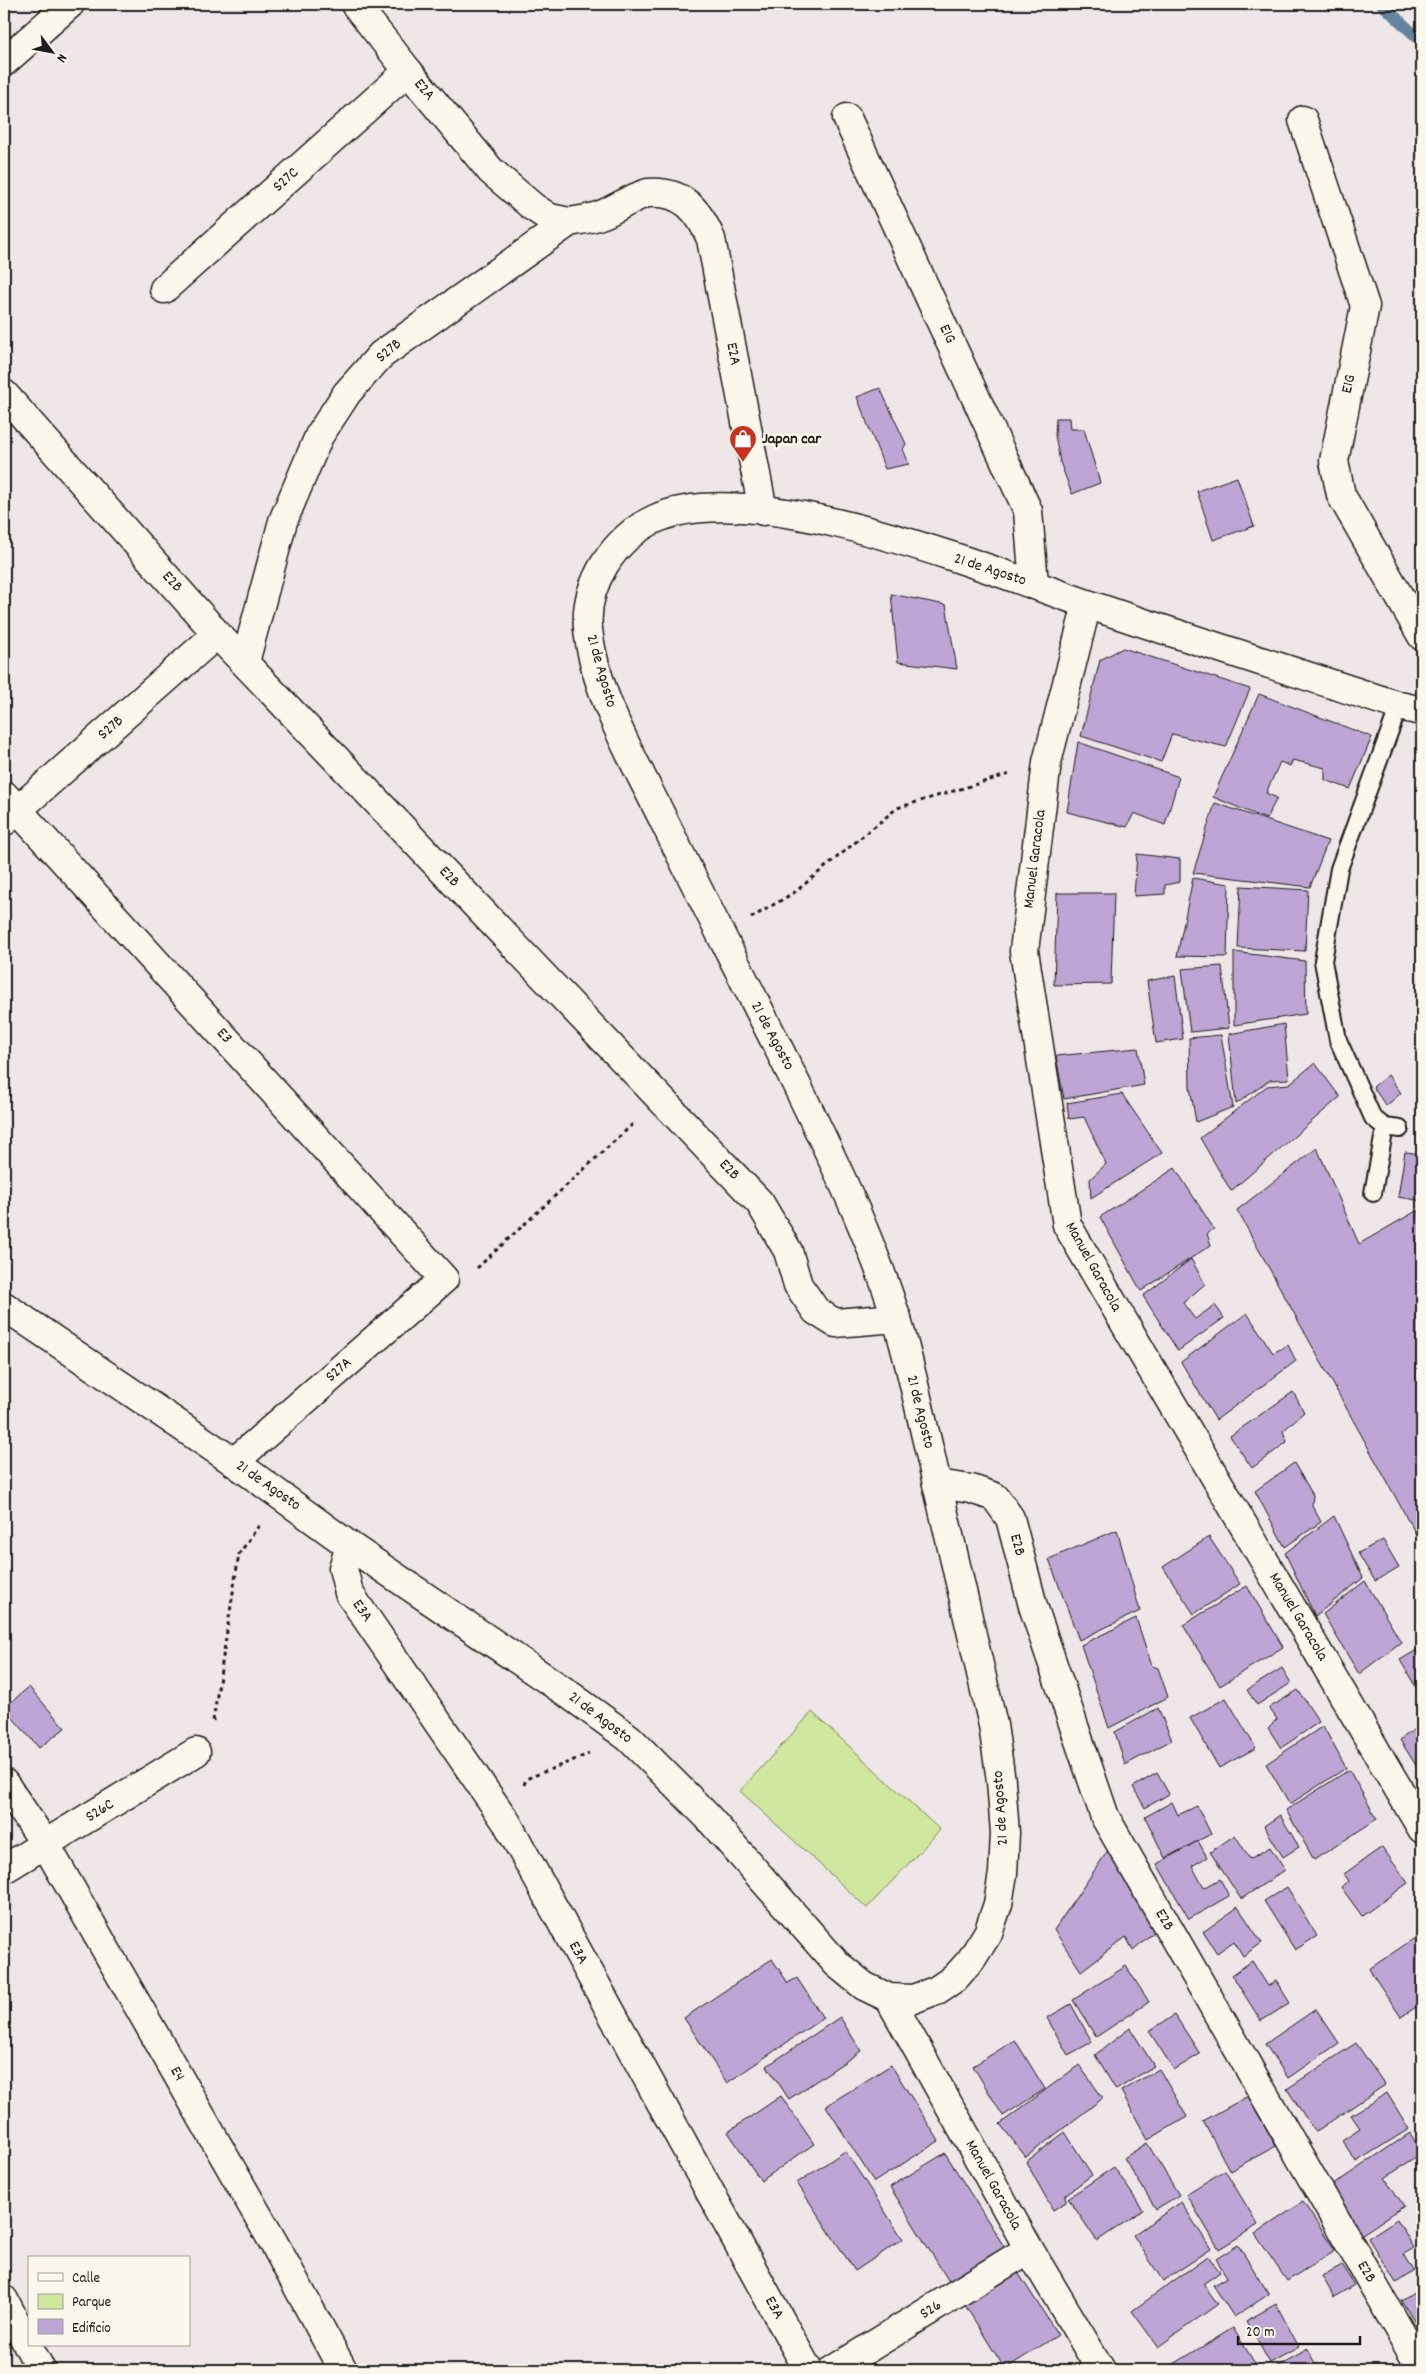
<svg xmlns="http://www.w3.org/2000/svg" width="1426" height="2374" font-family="Dekko,sans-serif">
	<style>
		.green { fill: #d0e89d; stroke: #76825c }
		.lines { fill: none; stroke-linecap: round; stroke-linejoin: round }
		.stream { stroke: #64849c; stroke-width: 12 }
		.building { fill: #bda6d5; stroke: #1c1c1c }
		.service-casing { stroke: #1c1c1c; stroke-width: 20 }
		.minor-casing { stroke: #1c1c1c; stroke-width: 31 }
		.tertiary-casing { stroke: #1c1c1c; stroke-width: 31 }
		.path { stroke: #1c1c1c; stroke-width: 3; stroke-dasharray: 4 4; stroke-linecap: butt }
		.service { stroke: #fbf7ec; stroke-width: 16 }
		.minor { stroke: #fbf7ec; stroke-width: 28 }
		.tertiary { stroke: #fbf7ec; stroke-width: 28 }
		.labels { text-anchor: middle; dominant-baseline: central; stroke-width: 5; stroke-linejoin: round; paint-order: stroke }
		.street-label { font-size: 16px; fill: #1c1c1c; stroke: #fbf7ec }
		.poi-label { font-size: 16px; font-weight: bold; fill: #1c1c1c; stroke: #fbf7ec; text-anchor: start }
	</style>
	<rect width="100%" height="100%" fill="#efe7e7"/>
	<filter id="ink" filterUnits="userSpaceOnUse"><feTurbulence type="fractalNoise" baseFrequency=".02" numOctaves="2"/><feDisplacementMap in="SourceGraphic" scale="10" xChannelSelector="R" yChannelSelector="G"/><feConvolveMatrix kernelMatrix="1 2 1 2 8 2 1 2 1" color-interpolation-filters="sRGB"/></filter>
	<g filter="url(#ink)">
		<path class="green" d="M812,1712L940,1830L867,1908L740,1791Z"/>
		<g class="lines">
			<path class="stream" d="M1382,4L1422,42"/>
		</g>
		<g class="building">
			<path d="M880,388L906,444L903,449L909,464L885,469L857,397Z"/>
			<path d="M1056,418H1069L1070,429H1084L1100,483L1072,494L1060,462L1055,435Z"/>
			<path d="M1237,477L1254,526L1213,540L1197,491Z"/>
			<path d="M891,594L946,605L957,669L898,662Z"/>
			<path d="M1123,648L1250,689L1226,747L1172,734L1161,762L1081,736L1100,660Z"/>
			<path d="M1259,694L1372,737L1350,789L1325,780V768L1293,760L1290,766L1280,762L1266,793L1277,798L1266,819L1213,797Z"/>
			<path d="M1078,742L1179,777L1165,825L1134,813L1127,827L1067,812Z"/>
			<path d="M1215,803L1328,841L1310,887L1193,873Z"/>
			<path d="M1137,854L1180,859V882L1165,885V894L1134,896Z"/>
			<path d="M1193,878L1229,884L1227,957L1177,956Z"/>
			<path d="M1241,886L1308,890L1305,951L1238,948Z"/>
			<path d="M1057,893H1114L1111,984L1054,985Z"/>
			<path d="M1234,952L1305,961L1306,1014L1234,1025Z"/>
			<path d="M1222,966L1229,1028L1190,1032L1182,969Z"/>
			<path d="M1175,976L1183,1039L1156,1043L1147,981Z"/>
			<path d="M1284,1024L1289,1079L1270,1080L1236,1104L1229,1034Z"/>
			<path d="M1221,1035L1233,1107L1196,1122L1190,1087L1189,1038Z"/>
			<path d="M1138,1048L1144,1085L1064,1099L1056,1056Z"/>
			<path d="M1315,1063L1340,1097L1231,1191L1200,1138L1267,1086L1289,1084Z"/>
			<path d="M1388,1075L1401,1093L1386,1106L1373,1087Z"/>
			<path d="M1122,1094L1162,1153L1091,1198L1090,1179L1106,1164L1084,1117L1069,1119L1067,1103Z"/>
			<path d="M1317,1148L1359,1244L1418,1210L1422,1221V1545L1237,1210Z"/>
			<path d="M1405,1152L1422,1154V1201L1398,1197Z"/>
			<path d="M1175,1168L1214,1229L1207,1234L1211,1245L1141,1291L1100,1217Z"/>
			<path d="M1191,1259L1205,1284L1183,1303L1195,1319L1215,1305L1224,1318L1178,1351L1143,1296Z"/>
			<path d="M1247,1313L1273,1353L1288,1345L1296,1361L1216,1420L1181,1362Z"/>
			<path d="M1293,1392L1304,1412L1283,1431L1287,1442L1252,1468L1230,1436Z"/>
			<path d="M1294,1463L1313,1495L1312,1505L1321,1522L1285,1547L1255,1491Z"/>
			<path d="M1334,1516L1363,1578L1315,1616L1285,1553Z"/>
			<path d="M1117,1530L1140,1611L1079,1640L1049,1559Z"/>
			<path d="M1209,1537L1240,1584L1194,1614L1163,1567Z"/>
			<path d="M1383,1540L1399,1567L1375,1581L1358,1553Z"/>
			<path d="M1365,1581L1401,1642L1359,1674L1323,1614Z"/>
			<path d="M1247,1586L1283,1647L1220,1686L1183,1625Z"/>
			<path d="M1136,1618L1152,1666L1158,1668L1168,1697L1109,1728L1081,1645Z"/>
			<path d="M1422,1647V1686L1417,1689L1400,1660Z"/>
			<path d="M1282,1668L1291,1683L1257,1705L1247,1690Z"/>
			<path d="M29,1687L65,1728L39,1748L4,1708Z"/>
			<path d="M1298,1690L1319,1722L1281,1748L1268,1728L1277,1719L1269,1708Z"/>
			<path d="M1226,1698L1256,1748L1219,1768L1190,1718Z"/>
			<path d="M1158,1708L1172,1740L1125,1765L1115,1732Z"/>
			<path d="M1422,1723V1775L1400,1740Z"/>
			<path d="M1323,1726L1346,1768L1290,1804L1266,1764Z"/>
			<path d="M1349,1770L1377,1819L1314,1860L1286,1810Z"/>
			<path d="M1157,1773L1169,1794L1145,1808L1133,1787Z"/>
			<path d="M1172,1802L1178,1815L1197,1806L1211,1834L1165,1858L1145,1817Z"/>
			<path d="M1280,1815L1299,1847L1283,1857L1264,1826Z"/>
			<path d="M1235,1835L1250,1859L1270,1847L1285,1870L1241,1899L1210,1852Z"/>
			<path d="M1198,1841L1207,1857L1192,1866L1204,1888L1220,1879L1229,1896L1189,1919L1157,1864Z"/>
			<path d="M1111,1846L1156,1930L1133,1950L1126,1937L1081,1971L1054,1930Z"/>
			<path d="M1382,1847L1408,1883L1362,1916L1341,1887L1349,1881L1344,1874Z"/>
			<path d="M1287,1887L1317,1936L1295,1950L1264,1901Z"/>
			<path d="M1238,1907L1262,1943L1243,1956L1234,1941L1217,1953L1203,1932Z"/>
			<path d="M1422,1933V2003L1401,2017L1369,1969Z"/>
			<path d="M772,1959L788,1983L797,1978L823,2018L727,2083L684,2018Z"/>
			<path d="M1252,1961L1268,1986L1276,1981L1290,2003L1261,2021L1232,1975Z"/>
			<path d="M1126,1966L1149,2002L1096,2037L1073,2000Z"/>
			<path d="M1071,2004L1092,2042L1068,2055L1047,2018Z"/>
			<path d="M1316,2009L1339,2043L1288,2078L1265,2044Z"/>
			<path d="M1175,2015L1200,2054L1174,2070L1149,2031Z"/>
			<path d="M840,2017L861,2051L789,2099L767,2066Z"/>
			<path d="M1130,2028L1154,2066L1116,2090L1095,2055Z"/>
			<path d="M1015,2040L1045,2089L1003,2116L973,2066Z"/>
			<path d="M1356,2043L1385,2085L1315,2132L1287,2089Z"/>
			<path d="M891,2065L939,2141L874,2182L826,2106Z"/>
			<path d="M1079,2065L1103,2098L1026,2157L1000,2124Z"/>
			<path d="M1159,2069L1187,2117L1148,2140L1121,2091Z"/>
			<path d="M1387,2093L1409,2129L1356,2162L1342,2140L1360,2128L1351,2115Z"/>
			<path d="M781,2096L814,2144L761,2181L728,2132Z"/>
			<path d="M1248,2096L1276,2146L1230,2171L1203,2121Z"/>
			<path d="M1065,2132L1092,2175L1065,2195L1066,2202L1053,2210L1026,2162Z"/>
			<path d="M1410,2133L1422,2153L1385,2178L1404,2206L1361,2235L1330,2187Z"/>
			<path d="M1147,2143L1179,2195L1156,2209L1124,2158Z"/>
			<path d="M845,2151L903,2239L855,2271L797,2183Z"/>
			<path d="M945,2153L1005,2248L950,2283L890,2187Z"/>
			<path d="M1114,2167L1143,2210L1097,2241L1068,2198Z"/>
			<path d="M1225,2170L1258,2225L1219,2249L1186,2194Z"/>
			<path d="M1181,2202L1211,2249L1163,2281L1133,2235Z"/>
			<path d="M1303,2202L1335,2250L1287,2281L1255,2234Z"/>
			<path d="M1397,2219L1414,2248L1404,2254L1414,2271L1396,2283L1368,2238Z"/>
			<path d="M1238,2245L1269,2294L1234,2317L1213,2285L1227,2277L1216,2259Z"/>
			<path d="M1208,2256L1220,2272L1203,2284L1218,2304L1158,2347L1132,2311Z"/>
			<path d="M1342,2265L1354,2285L1334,2297L1322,2276Z"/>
			<path d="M1015,2268L1058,2335L1005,2369L963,2302Z"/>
			<path d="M1422,2287V2334L1401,2300Z"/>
			<path d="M1276,2304L1299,2347L1270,2363L1246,2321Z"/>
			<path d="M1233,2328L1259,2370H1164Z"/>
			<path d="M1308,2349L1320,2370H1275L1274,2368Z"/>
		</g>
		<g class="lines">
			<defs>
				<g id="service">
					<path d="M1399,706L1339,869L1323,961L1338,1040L1373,1118L1385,1127L1400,1129"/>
					<path d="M1373,1193L1385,1127"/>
				</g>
				<g id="minor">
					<path d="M355,4L408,71L491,171L533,207L550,218L569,222"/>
					<path d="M4,62L70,4"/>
					<path d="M847,118L1028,511L1034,584"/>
					<path d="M1303,120L1365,306L1334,461L1341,495L1422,636"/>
					<path d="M164,289L408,71"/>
					<path d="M4,394L217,634L760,1203L788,1251L798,1285L816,1311L835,1323L897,1318"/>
					<path d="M1087,604L1047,762L1024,951L1067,1225L1422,1829"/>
					<path d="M245,662L283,521L319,436L347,393L381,355L569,222C580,220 592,219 603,214C616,209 636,195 648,193C683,190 699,211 711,239L763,511"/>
					<path d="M4,795L444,1279L234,1462"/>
					<path d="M5,821L217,634"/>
					<path d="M937,1484L971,1489L995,1497L1010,1518L1033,1606L1105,1817L1422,2370"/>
					<path d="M350,1546L343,1568L349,1593L507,1823L808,2370"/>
					<path d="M4,1783L46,1845L276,2247L343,2370"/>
					<path d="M4,1869L196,1752"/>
					<path d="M889,1998L1029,2249L1101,2370"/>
					<path d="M4,2300L41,2370"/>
					<path d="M833,2370L1029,2249"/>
				</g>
				<path id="tertiary" d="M4,1306L234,1462L350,1546L567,1693L629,1738L706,1815L837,1964L864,1986L889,1998L913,1999L937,1990L955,1978L971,1960L988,1933L998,1904L1003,1873L1005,1833L1001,1781L993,1725C972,1633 951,1541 929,1449C918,1405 910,1360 896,1317C885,1281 870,1244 855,1209C797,1078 728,952 665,823C636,764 595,695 588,629C584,584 614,538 655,519C754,474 989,570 1090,605C1193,640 1296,672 1399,706L1422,711"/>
			</defs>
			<use href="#service" class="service-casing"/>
			<use href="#minor" class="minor-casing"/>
			<use href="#tertiary" class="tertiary-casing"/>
			<g class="path">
				<path d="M751,918L795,892L897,808L1010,774"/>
				<path d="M477,1268L634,1123"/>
				<path d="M213,1721L239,1554L260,1524"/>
				<path d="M524,1785L526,1779L589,1754"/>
			</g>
			<use href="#service" class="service"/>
			<use href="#minor" class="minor"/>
			<use href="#tertiary" class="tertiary"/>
		</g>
	</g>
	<defs>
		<symbol id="shop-pin" viewBox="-11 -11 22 30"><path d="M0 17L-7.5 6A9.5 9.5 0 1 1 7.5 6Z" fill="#c8321e" stroke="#fbf7ec"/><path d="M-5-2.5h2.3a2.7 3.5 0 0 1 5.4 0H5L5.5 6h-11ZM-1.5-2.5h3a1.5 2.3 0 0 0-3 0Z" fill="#fff"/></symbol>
	</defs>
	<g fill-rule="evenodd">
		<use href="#shop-pin" x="727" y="423" width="32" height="43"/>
	</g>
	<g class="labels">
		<g class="street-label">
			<text transform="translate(424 90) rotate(50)">E2A</text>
			<text transform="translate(286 180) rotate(-42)">S27C</text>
			<text transform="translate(947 334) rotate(65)">E1G</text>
			<text transform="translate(389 351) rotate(-39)">S27B</text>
			<text transform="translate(733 354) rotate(79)">E2A</text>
			<text transform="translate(1349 384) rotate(-78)">E1G</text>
			<text transform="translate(990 570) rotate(18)">21 de Agosto</text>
			<text transform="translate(172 582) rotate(48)">E2B</text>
			<text transform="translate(601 671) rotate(74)">21 de Agosto</text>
			<text transform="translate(111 728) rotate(-41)">S27B</text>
			<text transform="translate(1035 859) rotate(-83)">Manuel Garacola</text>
			<text transform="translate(449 877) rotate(46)">E2B</text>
			<text transform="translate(224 1036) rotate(48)">E3</text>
			<text transform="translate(772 1036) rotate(62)">21 de Agosto</text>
			<text transform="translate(729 1170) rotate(46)">E2B</text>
			<text transform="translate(1093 1267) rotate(61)">Manuel Garacola</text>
			<text transform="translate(339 1370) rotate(-41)">S27A</text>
			<text transform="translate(920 1412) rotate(76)">21 de Agosto</text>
			<text transform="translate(268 1486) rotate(35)">21 de Agosto</text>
			<text transform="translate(1017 1545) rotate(75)">E2B</text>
			<text transform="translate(362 1611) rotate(55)">E3A</text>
			<text transform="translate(1298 1617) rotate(59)">Manuel Garacola</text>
			<text transform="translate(600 1718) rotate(37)">21 de Agosto</text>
			<text transform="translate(1001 1808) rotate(-94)">21 de Agosto</text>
			<text transform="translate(100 1811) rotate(-32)">S26C</text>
			<text transform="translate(1164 1920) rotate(60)">E2B</text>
			<text transform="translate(578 1953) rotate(61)">E3A</text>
			<text transform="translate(177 2074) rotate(60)">E4</text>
			<text transform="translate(993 2185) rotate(61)">Manuel Garacola</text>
			<text transform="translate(1366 2272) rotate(60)">E2B</text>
			<text transform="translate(774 2308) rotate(61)">E3A</text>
			<text transform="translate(931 2310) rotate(-32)">S26</text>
		</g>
		<g class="poi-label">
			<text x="762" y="439">Japan car</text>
		</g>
	</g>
	<rect width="1426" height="2374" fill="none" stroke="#fbf7ec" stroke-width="20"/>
	<rect x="10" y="10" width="1406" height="2354" fill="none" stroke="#1c1c1c" stroke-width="2" filter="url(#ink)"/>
	<rect x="28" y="2256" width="162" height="90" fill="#fbf7ec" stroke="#a29f99"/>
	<rect x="38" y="2273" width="25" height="8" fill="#fbf7ec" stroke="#a29f99"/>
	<text x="72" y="2282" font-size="15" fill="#1c1c1c">Calle</text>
	<rect x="38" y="2294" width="25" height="15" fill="#d0e89d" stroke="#a29f99"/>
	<text x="72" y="2306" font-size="15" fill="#1c1c1c">Parque</text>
	<rect x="38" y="2319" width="25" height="15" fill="#bda6d5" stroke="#a29f99"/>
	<text x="72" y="2332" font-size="15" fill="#1c1c1c">Edificio</text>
	<g transform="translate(52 52) rotate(122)" stroke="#fbf7ec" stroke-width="4" paint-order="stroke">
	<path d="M0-4L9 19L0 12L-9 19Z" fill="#1c1c1c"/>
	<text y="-8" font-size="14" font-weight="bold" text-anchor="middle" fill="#1c1c1c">N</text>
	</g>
	<path d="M1238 2336v8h122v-8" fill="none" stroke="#1c1c1c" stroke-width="2.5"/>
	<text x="1246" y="2336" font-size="15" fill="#1c1c1c" stroke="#fbf7ec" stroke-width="4" paint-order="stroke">20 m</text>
</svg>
